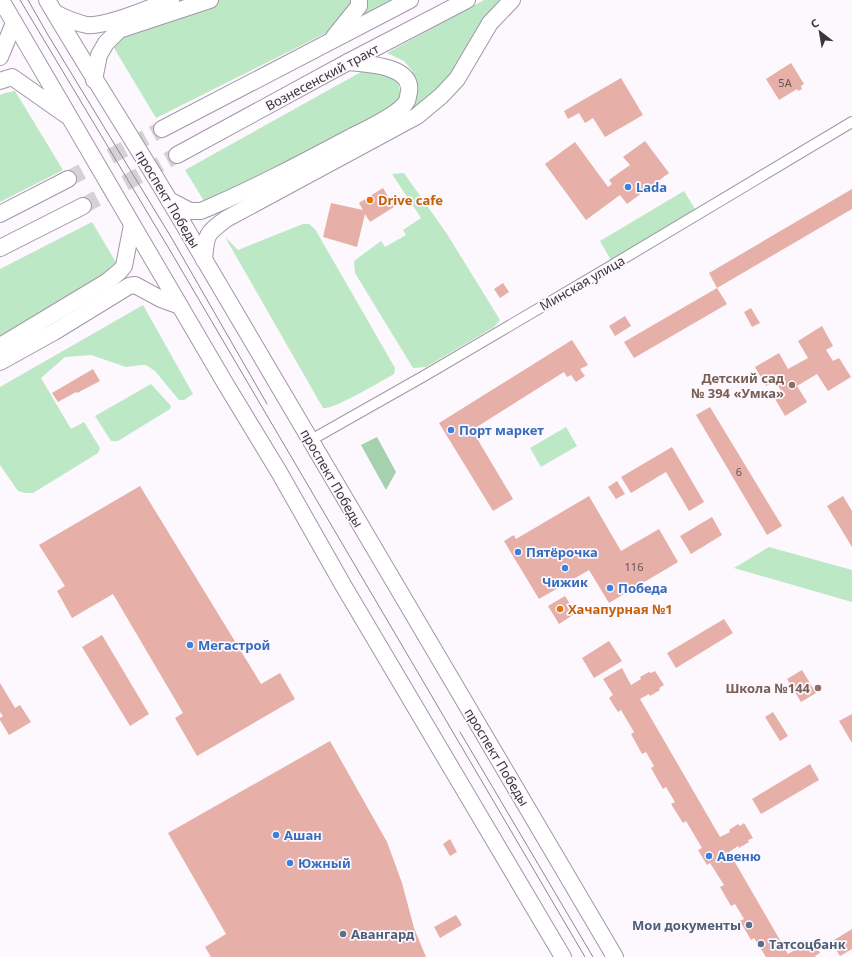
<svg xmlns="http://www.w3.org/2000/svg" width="852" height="957" font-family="'Noto Sans',sans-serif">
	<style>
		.green { fill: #bce8c5 }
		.forest { fill: #a5d1af }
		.building { fill: #e6afa8 }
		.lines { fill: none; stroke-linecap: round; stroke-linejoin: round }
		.primary-tunnel { stroke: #d5d1d7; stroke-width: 16; stroke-dasharray: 16 8; stroke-linecap: butt }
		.street-casing { stroke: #a197a6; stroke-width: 12 }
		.primary-casing { stroke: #a197a6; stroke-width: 18 }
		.street { stroke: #fff; stroke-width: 10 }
		.primary { stroke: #fff; stroke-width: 16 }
		.tram { stroke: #8c888e; stroke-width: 1 }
		.shop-dot { fill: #3f7fe0; stroke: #fcf8fe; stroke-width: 1.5 }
		.food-dot { fill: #e8710a; stroke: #fcf8fe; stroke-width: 1.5 }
		.education-dot { fill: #8d6e63; stroke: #fcf8fe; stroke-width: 1.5 }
		.service-dot { fill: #5c6f8a; stroke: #fcf8fe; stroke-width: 1.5 }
		.labels { text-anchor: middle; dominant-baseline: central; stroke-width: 3.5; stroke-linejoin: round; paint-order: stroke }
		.number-label { font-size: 11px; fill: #655457 }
		.street-label { font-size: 13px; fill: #3a363c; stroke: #fcf8fe }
		.shop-label { font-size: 13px; font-weight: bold; fill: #366cbe; stroke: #fcf8fe; text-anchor: start }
		.food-label { font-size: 13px; font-weight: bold; fill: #c56008; stroke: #fcf8fe; text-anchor: start }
		.education-label { font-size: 13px; font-weight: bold; fill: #785e54; stroke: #fcf8fe; text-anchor: end }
		.service-label { font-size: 13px; font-weight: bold; fill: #4e5e75; stroke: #fcf8fe; text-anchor: start }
	</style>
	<rect width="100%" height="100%" fill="#fcf8fe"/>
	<g class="green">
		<path d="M219,0H353V8L332,30L156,118L114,48L112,42L120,35Z"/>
		<path d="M362,0H395L363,19Z"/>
		<path d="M484,0H500L492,9L477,37L457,68L425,102L409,112L416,101L417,86L413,72L404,61L387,53Z"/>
		<path d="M375,67L397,79L401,95L396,106L207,206L185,170L361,72Z"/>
		<path d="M15,91L63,170L0,202V95L5,93Z"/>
		<path d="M404,173L447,234L500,320L494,327L426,367L413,368L355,273L354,261L381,241L385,247L406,235L403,230L421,218L392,174Z"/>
		<path d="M684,191L695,209L611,260L600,241Z"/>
		<path d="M92,222L117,264L109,276L0,341V269Z"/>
		<path d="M303,224H309L315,229L395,368L394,374C381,381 334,410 323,408L225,237L238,250Z"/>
		<path d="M143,305L193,394L184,400H179L155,371L146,365H141L126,367L91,355L65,357L41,378L71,429L84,422L100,448L98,453L33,493H25L18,491L0,465V387Z"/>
		<path d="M151,384L171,406L170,409L118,441H111L95,416Z"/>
		<path d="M566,427L577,446L541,467L530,448Z"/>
		<path d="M769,547L852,570V602L734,568Z"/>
	</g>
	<path class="forest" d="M377,437L396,472L386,490L361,445Z"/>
	<g class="building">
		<path d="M791,63L804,84L801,86L802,89L798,91L797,89L779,100L766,79Z"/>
		<path d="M621,78L643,115L605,137L593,118L585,123L579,113L568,119L564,111Z"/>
		<path d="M645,141L669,173L627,204L620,195L586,220L545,164L575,142L608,187L612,184L609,180L630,165L623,157Z"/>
		<path d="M383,188L394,207L370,222L365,214L357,247L323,237L331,203L363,210L359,203Z"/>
		<path d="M852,189V209L717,288L709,273Z"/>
		<path d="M503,283L509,292L500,298L494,289Z"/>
		<path d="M717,288L727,304L634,358L624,342Z"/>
		<path d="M751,308L760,323L752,327L744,312Z"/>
		<path d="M625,316L631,326L615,336L609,326Z"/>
		<path d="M822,326L833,346L826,350L833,361L839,358L851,377L828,391L817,374L797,386L807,402L785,416L774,397L782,392L775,381L766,386L755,367L779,353L788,369L808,358L798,341Z"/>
		<path d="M572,340L588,365L580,369L585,376L576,382L571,375L567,377L564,372L472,430L513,499L493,511L439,423Z"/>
		<path d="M93,369L100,381L77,393L76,392L58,402L52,393Z"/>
		<path d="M710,407L782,526L767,535L696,415Z"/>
		<path d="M672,447L704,502L689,511L666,472L631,493L621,477Z"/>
		<path d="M617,481L625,494L616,499L608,487Z"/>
		<path d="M140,486L261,684L280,673L295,699L197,756L175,718L183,713L113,594L72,618L57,591L65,586L39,545Z"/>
		<path d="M589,496L621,551L659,529L678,562L609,603L589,570L539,599L504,541L514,535L516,539Z"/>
		<path d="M843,496L852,511V547L827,506Z"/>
		<path d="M712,517L722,535L691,554L680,536Z"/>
		<path d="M565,596L576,613L559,624L548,606Z"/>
		<path d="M724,619L733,633L676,668L667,653Z"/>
		<path d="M102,635L149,714L130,726L82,647Z"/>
		<path d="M609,641L622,661L594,678L582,658Z"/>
		<path d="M622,668L631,685L641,679L640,677L649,672L651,673L655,671L664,685L659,688L660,690L650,696L649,694L640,699L720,837L730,832L729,830L738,824L740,826L744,823L753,838L748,840L749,842L739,848L738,846L729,852L788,954L798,948L796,946L806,940L808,942L812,940L820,953L815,956L816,957H766L754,938L751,940L740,921L744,919L735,904L731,906L720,887L724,885L710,863L707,865L698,850L702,848L686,821L683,823L671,804L675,802L666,787L663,789L651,768L654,766L646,752L642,754L631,734L634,732L621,710L618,712L609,698L613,695L603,679Z"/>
		<path d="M802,670L816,693L801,702L787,679Z"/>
		<path d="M0,683L15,708L20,705L31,722L9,735L0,720V718L3,716L0,712Z"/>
		<path d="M773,712L788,736L780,741L765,717Z"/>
		<path d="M852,714V743L839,721Z"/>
		<path d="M330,741L387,842L402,883L414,928L426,957H211L205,947L226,934L168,833Z"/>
		<path d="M810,764L819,780L761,814L752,799Z"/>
		<path d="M450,839L457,852L450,856L443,844Z"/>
		<path d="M456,915L462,925L440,938L434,927Z"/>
		<path d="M852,929V949L840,956L831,942Z"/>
	</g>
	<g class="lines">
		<g class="primary-tunnel">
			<path d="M68,179L162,129"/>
			<path d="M83,206L177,155"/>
		</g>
		<defs>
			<path id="street" d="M311,440L424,376L606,269L852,122"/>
			<g id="primary">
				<path d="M1,0L225,383L279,472L343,585L563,957"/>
				<path d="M47,0C95,82 148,162 195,244C335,482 475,719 615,957"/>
				<path d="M55,13C65,18 76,23 87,25C107,27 151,7 171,0"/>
				<path d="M334,37L359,6V0"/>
				<path d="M0,57L14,23"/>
				<path d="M94,80L99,55L106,43L119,30L210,0"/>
				<path d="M0,81L12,77L66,115"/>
				<path d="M162,129L410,0"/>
				<path d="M177,155L348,62L467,0"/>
				<path d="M169,200L190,211H201C253,189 302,163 351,137C365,130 400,114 407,101C408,99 408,95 409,92C413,65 366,64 348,62"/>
				<path d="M0,214L68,179"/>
				<path d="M0,248L83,206"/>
				<path d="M204,260C206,234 206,234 226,219L417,116L441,96L457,79L490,23L512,0"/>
				<path d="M0,346L108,281L120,271L124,266L132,225"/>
				<path d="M0,362L54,332L129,286L135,285L161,299L180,306"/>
			</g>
		</defs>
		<use href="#street" class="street-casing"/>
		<use href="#primary" class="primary-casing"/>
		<use href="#street" class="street"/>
		<use href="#primary" class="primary"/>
		<g class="tram">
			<path d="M20,0L168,247L585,957"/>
			<path d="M28,0L48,35L171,237L267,404"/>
			<path d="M460,732L593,957"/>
		</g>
	</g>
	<g class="shop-dot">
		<circle cx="628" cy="187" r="4"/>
		<circle cx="451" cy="430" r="4"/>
		<circle cx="518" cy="552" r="4"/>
		<circle cx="565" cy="568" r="4"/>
		<circle cx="610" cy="588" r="4"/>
		<circle cx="190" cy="645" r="4"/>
		<circle cx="276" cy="835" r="4"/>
		<circle cx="709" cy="856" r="4"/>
		<circle cx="290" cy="863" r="4"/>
	</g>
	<g class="food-dot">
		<circle cx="370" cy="200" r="4"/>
		<circle cx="560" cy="609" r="4"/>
	</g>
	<g class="education-dot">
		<circle cx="792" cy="385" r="4"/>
		<circle cx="818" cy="688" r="4"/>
	</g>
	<g class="service-dot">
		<circle cx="749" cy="925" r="4"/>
		<circle cx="343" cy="934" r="4"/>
		<circle cx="761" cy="944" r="4"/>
	</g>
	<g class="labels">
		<g class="number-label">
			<text x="785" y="82">5А</text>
			<text x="739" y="471">6</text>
			<text x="634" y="566">116</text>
		</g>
		<g class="street-label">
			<text transform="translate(322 77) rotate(-28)">Вознесенский тракт</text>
			<text transform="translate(168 199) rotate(59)">проспект Победы</text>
			<text transform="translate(582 283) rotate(-30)">Минская улица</text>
			<text transform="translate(332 478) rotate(60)">проспект Победы</text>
			<text transform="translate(497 757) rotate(59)">проспект Победы</text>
		</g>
		<g class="shop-label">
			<text x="636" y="187">Lada</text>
			<text x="459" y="430">Порт маркет</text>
			<text x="526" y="552">Пятёрочка</text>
			<text x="565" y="582" text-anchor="middle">Чижик</text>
			<text x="618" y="588">Победа</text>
			<text x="198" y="645">Мегастрой</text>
			<text x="284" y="835">Ашан</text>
			<text x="717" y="856">Авеню</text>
			<text x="298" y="863">Южный</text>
		</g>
		<g class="food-label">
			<text x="378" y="200">Drive cafe</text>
			<text x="568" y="609">Хачапурная №1</text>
		</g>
		<g class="education-label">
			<text x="784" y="378">Детский сад<tspan x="784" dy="15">№ 394 «Умка»</tspan></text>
			<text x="810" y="688">Школа №144</text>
		</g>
		<g class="service-label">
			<text x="741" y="925" text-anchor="end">Мои документы</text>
			<text x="351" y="934">Авангард</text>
			<text x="769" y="944">Татсоцбанк</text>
		</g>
	</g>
	<g transform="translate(820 32) rotate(329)" stroke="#fcf8fe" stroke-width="3" paint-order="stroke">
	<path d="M0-3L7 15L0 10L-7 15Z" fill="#3a363c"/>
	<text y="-6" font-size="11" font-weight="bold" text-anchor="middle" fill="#3a363c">С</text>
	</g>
</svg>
